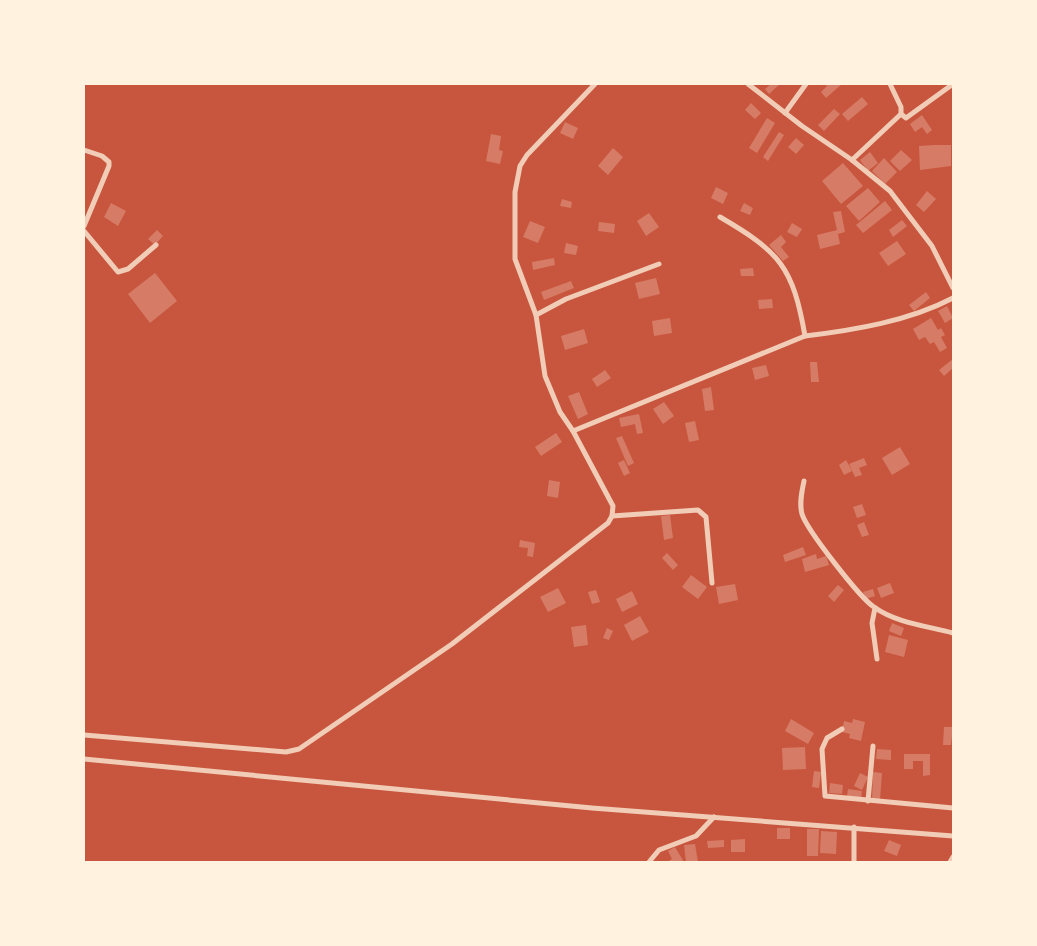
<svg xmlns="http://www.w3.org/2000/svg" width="1037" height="946" font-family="'IBM Plex Sans',sans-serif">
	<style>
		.building { fill: #d67c66 }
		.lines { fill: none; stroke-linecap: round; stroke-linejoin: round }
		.minor { stroke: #f1ccb7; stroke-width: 5 }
	</style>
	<rect width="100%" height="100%" fill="#c8553d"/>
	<g class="building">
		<path d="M771,84H780L769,94L765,89Z"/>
		<path d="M825,84H842L826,98L821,92L827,86Z"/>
		<path d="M862,97L868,104L848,121L842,114Z"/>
		<path d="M751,103L761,113L755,119L745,110Z"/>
		<path d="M834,109L840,114L824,131L818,125Z"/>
		<path d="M922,115L932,130L927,134L922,127L915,132L910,124Z"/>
		<path d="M767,118L775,123L757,153L749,148Z"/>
		<path d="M565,122L578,128L573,139L560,133Z"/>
		<path d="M779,132L784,135L768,161L763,157Z"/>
		<path d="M491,134L501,136L499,150L503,151L500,164L486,161Z"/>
		<path d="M796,138L804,145L796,154L788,147Z"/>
		<path d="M934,145H951V166L920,170L919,146Z"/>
		<path d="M613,148L623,157L608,175L598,166Z"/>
		<path d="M901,150L912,160L900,171L890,161Z"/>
		<path d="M870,152L878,163L868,171L860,160Z"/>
		<path d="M884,158L897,172L885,184L872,171Z"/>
		<path d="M843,163L863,186L841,204L822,181Z"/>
		<path d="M716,187L728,193L723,204L711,198Z"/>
		<path d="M868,188L880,202L859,221L846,206Z"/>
		<path d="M927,191L936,199L924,212L916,205Z"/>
		<path d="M562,199L572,202L571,208L560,206Z"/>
		<path d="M885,201L892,210L863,233L856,225Z"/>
		<path d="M111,203L126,211L118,226L104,217Z"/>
		<path d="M744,203L753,208L750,215L740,211Z"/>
		<path d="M841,211L845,232L838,234L840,244L820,249L817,235L837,230L833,212Z"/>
		<path d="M649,213L659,227L646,236L637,221Z"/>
		<path d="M902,220L907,226L893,237L889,230Z"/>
		<path d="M530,221L545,227L538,243L523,237Z"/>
		<path d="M599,222L615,224L614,233L598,231Z"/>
		<path d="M792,223L802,229L797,237L787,232Z"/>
		<path d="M157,230L163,236L155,245L148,239Z"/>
		<path d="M781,235L786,242L781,247L789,257L783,261L769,245Z"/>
		<path d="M897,241L906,254L888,266L879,253Z"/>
		<path d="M566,243L578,246L576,255L564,253Z"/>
		<path d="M554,258L555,265L533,270L532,262Z"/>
		<path d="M753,268L754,276H741L740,269Z"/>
		<path d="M155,273L177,301L150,323L128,294Z"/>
		<path d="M656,278L660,294L639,299L635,283Z"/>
		<path d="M571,281L574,288L544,300L541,292Z"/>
		<path d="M926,292L930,298L914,311L909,305Z"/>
		<path d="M772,299L773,308L759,309L758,300Z"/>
		<path d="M947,306L953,318L945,323L938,311Z"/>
		<path d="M670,318L672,333L654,336L652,321Z"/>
		<path d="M931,318L938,330L941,328L945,335L941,337L947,348L940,352L934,342L930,344L925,337L919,340L913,329Z"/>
		<path d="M584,329L588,343L565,350L561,336Z"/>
		<path d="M953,359V368L944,376L939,370Z"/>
		<path d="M810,362H817L819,382H811Z"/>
		<path d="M766,365L769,376L755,380L752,368Z"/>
		<path d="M605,370L611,378L597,387L592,379Z"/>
		<path d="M711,387L714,410L705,411L702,389Z"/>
		<path d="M579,392L588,414L578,419L568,396Z"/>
		<path d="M664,402L674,416L663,424L653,409Z"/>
		<path d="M639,414L643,433L637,434L635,424L621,427L619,418Z"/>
		<path d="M695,421L699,440L689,442L685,423Z"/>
		<path d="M556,433L562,442L541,456L535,447Z"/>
		<path d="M622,436L634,463L628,466L616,438Z"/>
		<path d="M900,447L910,464L892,475L882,458Z"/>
		<path d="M864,458L867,465L859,468L862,475L855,477L849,464Z"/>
		<path d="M624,460L630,473L624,476L618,463Z"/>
		<path d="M846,460L852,471L844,475L839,465Z"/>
		<path d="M549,480L560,482L558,498L547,496Z"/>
		<path d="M862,504L866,515L857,518L853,507Z"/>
		<path d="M670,515L673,538L664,540L661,516Z"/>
		<path d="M864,522L869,535L862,537L857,525Z"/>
		<path d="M520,540L535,543L533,557L527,556L528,548L519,547Z"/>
		<path d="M803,547L806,555L785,562L783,555Z"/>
		<path d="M667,553L678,565L673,570L662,558Z"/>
		<path d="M816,554L817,559L826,556L829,565L805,572L802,559Z"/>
		<path d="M691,575L707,587L698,599L682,587Z"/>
		<path d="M890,583L894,593L881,598L877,588Z"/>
		<path d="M735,584L738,600L719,604L716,587Z"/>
		<path d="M838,585L844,590L834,602L828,596Z"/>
		<path d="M558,588L566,603L548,612L540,597Z"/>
		<path d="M873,589L875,596L866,599L863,592Z"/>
		<path d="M596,590L600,602L592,604L588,592Z"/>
		<path d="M632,591L638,604L622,612L616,599Z"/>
		<path d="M640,616L649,632L632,641L624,625Z"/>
		<path d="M892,623L904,628L901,636L889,631Z"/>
		<path d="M586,625L588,645L574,647L571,627Z"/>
		<path d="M607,628L613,631L609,640L603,638Z"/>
		<path d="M889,635L908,640L904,657L885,652Z"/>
		<path d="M791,719L814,733L808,744L785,731Z"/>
		<path d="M853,719L865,722L861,741L849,738L850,734L842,732L844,721L852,723Z"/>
		<path d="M944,727H953L951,745H943Z"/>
		<path d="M805,747L806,769L783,770L782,748Z"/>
		<path d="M877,749L891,750V760L876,759Z"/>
		<path d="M904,754H930V775L923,776V761H913V769H904Z"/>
		<path d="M814,771L821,772L819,788L812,787Z"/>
		<path d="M873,772L882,773L880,800L872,799Z"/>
		<path d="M860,773L868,777L862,790L854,786Z"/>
		<path d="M830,783L843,785L842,794L829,793Z"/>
		<path d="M848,789L862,791L861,799L847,796Z"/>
		<rect x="777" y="828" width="13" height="11"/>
		<path d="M807,829H819L818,856H807Z"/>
		<path d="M821,831L837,832L836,854L820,853Z"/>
		<path d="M745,839V852H731V840Z"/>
		<path d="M724,840V847L708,848L707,841Z"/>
		<path d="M889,840L901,845L897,856L884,851Z"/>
		<path d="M695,844L698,862H686L684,845Z"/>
		<path d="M675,847L684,862H667L672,859L668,851Z"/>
	</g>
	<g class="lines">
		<g class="minor">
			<path d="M748,84L802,126L852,160L890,191L932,246L953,288"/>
			<path d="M785,113L806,84"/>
			<path d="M901,114L906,118L953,84"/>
			<path d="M84,150L102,156L109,162V166L84,226"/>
			<path d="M852,160L901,114V107L890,84"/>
			<path d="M720,217C780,252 793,267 805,336"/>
			<path d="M84,231L118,272L128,269L156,245"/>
			<path d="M536,315L566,299L659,264"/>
			<path d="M573,431L805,336C855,330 909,321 953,298"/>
			<path d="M804,481C802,491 799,503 802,514C807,530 860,598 874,607C896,623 927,626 953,633"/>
			<path d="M612,516L698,510L706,517L712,583"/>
			<path d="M875,608L872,623L877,659"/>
			<path d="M842,729L827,738L822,749L825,796L953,808"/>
			<path d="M84,735L286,752L299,749L452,644L608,523L612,516L613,506L573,431L560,412L545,376L536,315L515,259V192L520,166L527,155L595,84"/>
			<path d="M84,759L592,808L953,836"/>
			<path d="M868,801L873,746"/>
			<path d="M649,862L659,850L696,836L714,817"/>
			<path d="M854,862V827"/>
			<path d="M950,862L953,857"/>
		</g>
	</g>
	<rect width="1037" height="946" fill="none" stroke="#fff3e0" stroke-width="170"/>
</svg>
